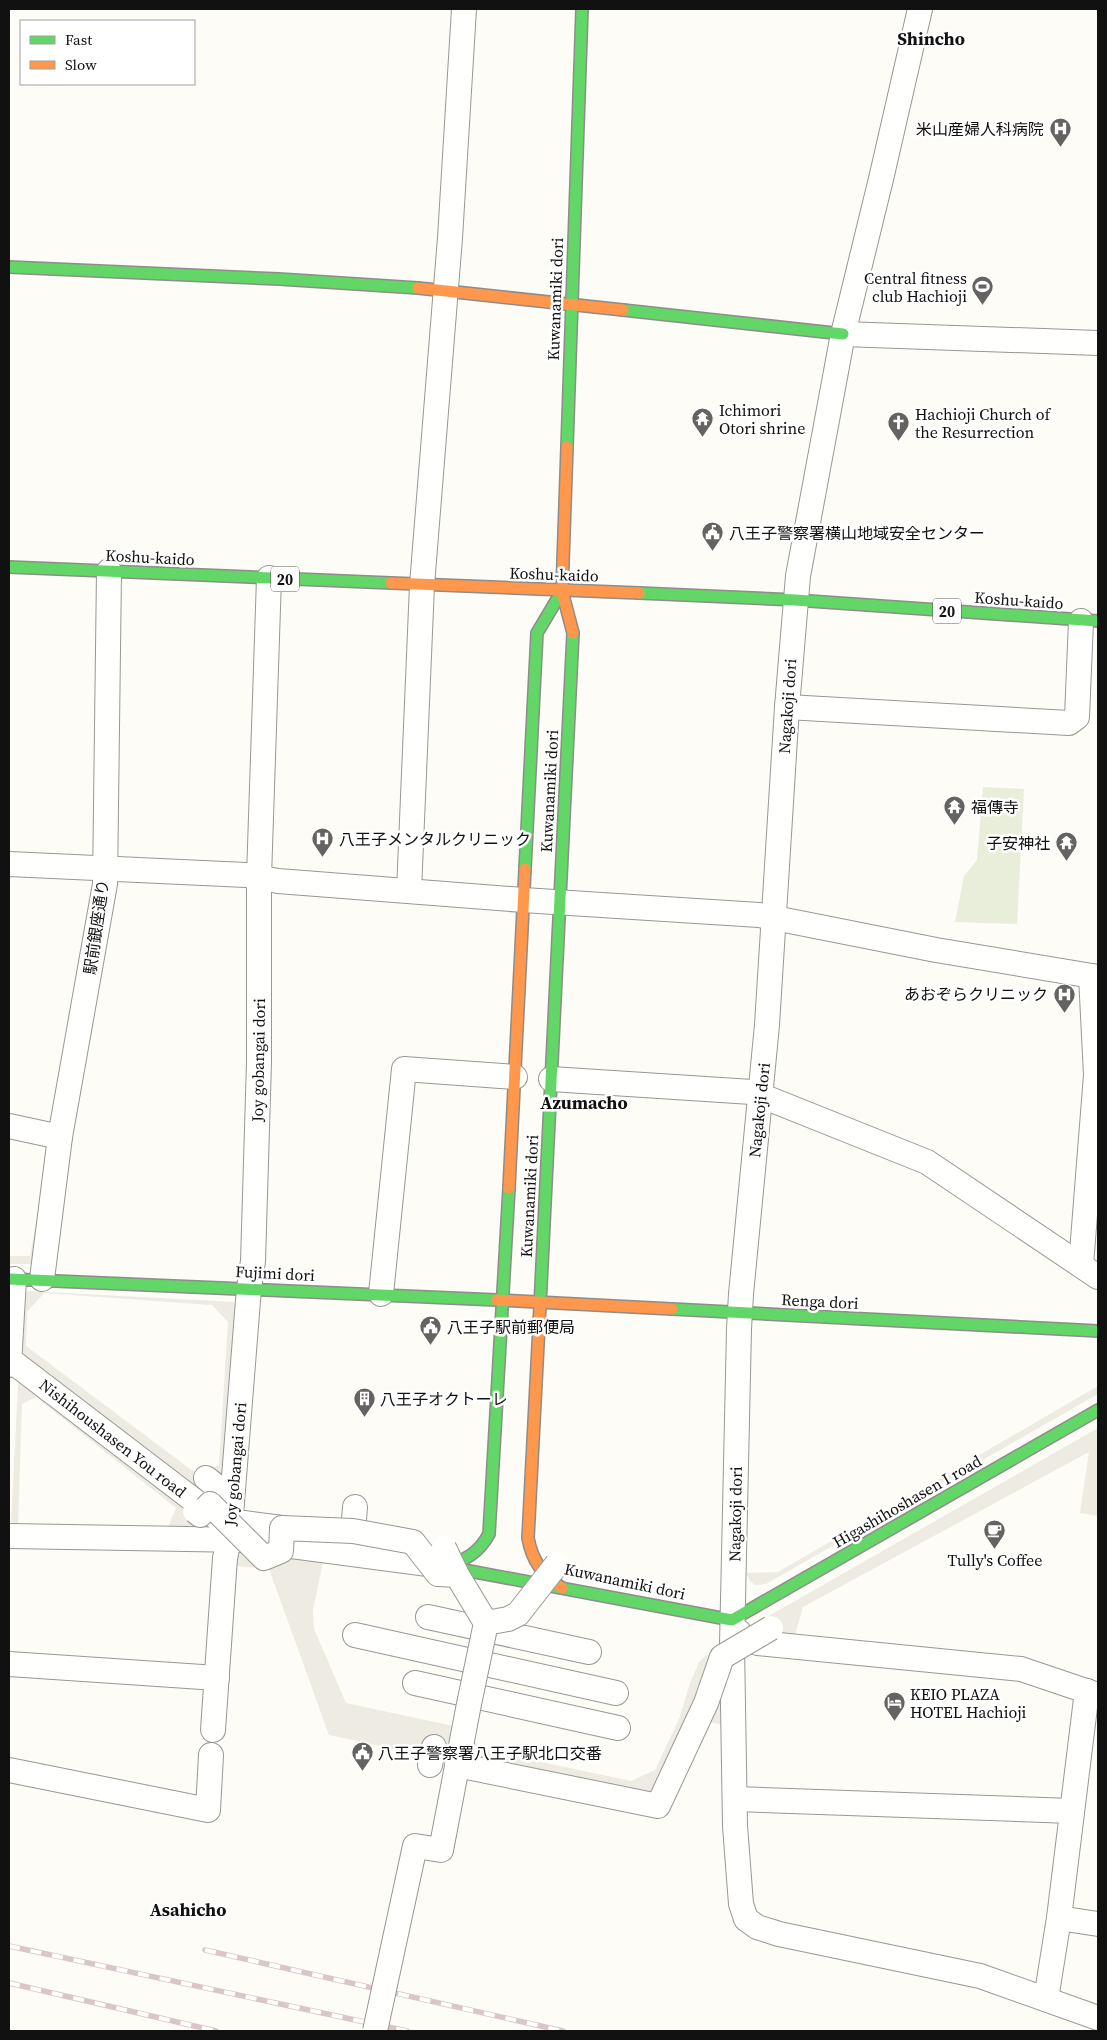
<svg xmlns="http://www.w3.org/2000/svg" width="1107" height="2040" font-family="'Source Serif 4','Noto Sans JP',serif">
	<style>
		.cemetery { fill: #e9eedb }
		.plaza { fill: #edebe2; fill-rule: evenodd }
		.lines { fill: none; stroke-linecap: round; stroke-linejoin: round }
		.street-casing { stroke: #979795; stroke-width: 26 }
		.fast-casing { stroke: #8e8d8b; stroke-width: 14 }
		.slow-casing { stroke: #8e8d8b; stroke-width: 14 }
		.street { stroke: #fffffe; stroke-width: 24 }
		.fast { stroke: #63d668; stroke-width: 11 }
		.slow { stroke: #ff974d; stroke-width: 11 }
		.rail-casing { stroke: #d9c6c7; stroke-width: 5.5 }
		.rail { stroke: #fff; stroke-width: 4; stroke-dasharray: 11; stroke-linecap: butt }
		.street-bridge-casing { stroke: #979795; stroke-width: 26; stroke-linecap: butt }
		.street-bridge { stroke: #fffffe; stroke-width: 24 }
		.labels { text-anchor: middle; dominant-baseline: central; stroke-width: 5; stroke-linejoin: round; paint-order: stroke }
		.shield { fill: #fff; stroke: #585858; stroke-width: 1 }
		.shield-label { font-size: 15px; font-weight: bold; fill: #111 }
		.poi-label { font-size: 16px; fill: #111; stroke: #fff; text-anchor: start }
		.street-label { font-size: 16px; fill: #111; stroke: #fff }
		.neighbourhood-label { font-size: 18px; font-weight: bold; fill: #111; stroke: #fff }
	</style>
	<rect width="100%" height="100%" fill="#fdfcf7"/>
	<path class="cemetery" d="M983,787L1024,789L1017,924L955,922L964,876L977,860Z"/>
	<g class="plaza">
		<path d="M50,1146L33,1264H9V1256H30Z"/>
		<path d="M28,1291L234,1302L237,1309L224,1512L212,1529L166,1532L176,1508L36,1397L22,1404L18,1525L11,1522L19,1366L25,1294ZM44,1293L212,1305L228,1322L219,1465L198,1475L26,1346L27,1312Z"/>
		<path d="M1098,1386V1394L766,1584L755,1585L750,1581L746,1573L778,1572Z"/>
		<path d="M1098,1428V1516L1080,1513L1089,1452L803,1607L795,1635L751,1632V1626Z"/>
		<path d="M243,1551L323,1562L313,1610L314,1629L346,1703L458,1727L485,1750L631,1781L655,1770L679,1719L690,1683L699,1662L706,1655H717L721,1661L720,1724L706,1722L662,1810L432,1757L329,1735L269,1569L236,1566V1556Z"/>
	</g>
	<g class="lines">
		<defs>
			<g id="street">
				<path d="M920,9L881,179L843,334L798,576L787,707L767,1025L741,1294L739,1329L732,1645L735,1826L741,1904L746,1919L757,1927L779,1934L980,1976L1098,2018"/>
				<path d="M843,334L1098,343"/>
				<path d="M787,707L1069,723L1077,717L1081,621"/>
				<path d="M9,864L246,875L278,881L523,900L759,915L936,950L1098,977"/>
				<path d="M409,891L422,585L450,238L464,9"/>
				<path d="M551,1079L752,1092L927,1162L1098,1277"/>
				<path d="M9,1126L60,1137"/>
				<path d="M1081,1265L1096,1075L1091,976"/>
				<path d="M42,1279L60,1137L105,884L109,571"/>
				<path d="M381,1294L404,1069L515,1077"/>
				<path d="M9,1359L217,1518"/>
				<path d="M9,1365L14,1279"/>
				<path d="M206,1478L221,1490L210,1504"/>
				<path d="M236,1531L244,1523L282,1528"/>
				<path d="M353,1531L355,1507"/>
				<path d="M9,1536L246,1540L443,1566"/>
				<path d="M428,1617L589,1652"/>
				<path d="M739,1632L743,1638L758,1643L1021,1669L1098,1695"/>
				<path d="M355,1635L616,1693"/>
				<path d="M9,1664L217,1678"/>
				<path d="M415,1683L618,1728"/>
				<path d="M213,1730L225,1558L229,1540L249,1288L253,1261L259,1062V877L269,578"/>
				<path d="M430,1765L434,1747"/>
				<path d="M9,1770L208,1810L211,1755"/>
				<path d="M735,1799L1072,1811"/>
				<path d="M1059,1918L1098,1924"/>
				<path d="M1046,1999L1059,1918L1087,1691"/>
			</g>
			<g id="fast">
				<path d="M9,267L279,279L418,288"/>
				<path d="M623,310L843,334"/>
				<path d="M567,447L582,9"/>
				<path d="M9,567L391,583"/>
				<path d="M639,593L795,600L1098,621"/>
				<path d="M525,869L537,633L562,591"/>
				<path d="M9,1279L497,1300"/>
				<path d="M540,1306L573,633"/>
				<path d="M672,1309L1098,1331"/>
				<path d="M443,1566C464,1562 479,1553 489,1534L509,1188"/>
				<path d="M443,1566L732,1620L1098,1410"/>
			</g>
			<g id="slow">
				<path d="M418,288L623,310"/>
				<path d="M567,447L562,591L573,633"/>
				<path d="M391,583L639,593"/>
				<path d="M509,1188L525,869"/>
				<path d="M497,1300L672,1309"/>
				<path d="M540,1306L528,1538C532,1561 543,1575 562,1588"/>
			</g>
		</defs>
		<use href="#street" class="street-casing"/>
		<use href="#fast" class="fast-casing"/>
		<use href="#slow" class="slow-casing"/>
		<use href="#street" class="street"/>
		<use href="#fast" class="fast"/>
		<use href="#slow" class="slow"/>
		<defs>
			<g id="rail">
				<path d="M9,1946L407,2031"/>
				<path d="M205,1950L563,2031"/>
				<path d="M9,1983L216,2031"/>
			</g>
		</defs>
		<use href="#rail" class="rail-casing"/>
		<use href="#rail" class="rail"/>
		<defs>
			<g id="street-bridge">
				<path d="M195,1511L200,1515L210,1504L264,1558L281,1551L282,1528L353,1531L413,1542L438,1574L457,1575"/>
				<path d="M486,1623L508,1619L518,1614L557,1564"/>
				<path d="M457,1765L658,1806L706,1703L722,1657L771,1628"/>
				<path d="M375,2031L415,1846L441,1850L469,1704L486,1623L457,1575L444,1548"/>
			</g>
		</defs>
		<use href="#street-bridge" class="street-bridge-casing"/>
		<use href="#street-bridge" class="street-bridge"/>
	</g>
	<defs>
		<symbol id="hospital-pin" viewBox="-11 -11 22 30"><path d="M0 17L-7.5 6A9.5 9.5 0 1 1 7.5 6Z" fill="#646362" stroke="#fff"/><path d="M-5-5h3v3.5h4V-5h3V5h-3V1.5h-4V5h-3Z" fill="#fff"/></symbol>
		<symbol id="stadium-pin" viewBox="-11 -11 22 30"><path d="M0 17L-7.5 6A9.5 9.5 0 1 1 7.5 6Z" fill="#646362" stroke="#fff"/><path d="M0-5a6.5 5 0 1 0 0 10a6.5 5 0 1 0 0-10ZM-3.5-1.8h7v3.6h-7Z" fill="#fff"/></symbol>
		<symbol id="temple-pin" viewBox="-11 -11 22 30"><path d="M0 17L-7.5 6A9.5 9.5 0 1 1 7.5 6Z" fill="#646362" stroke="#fff"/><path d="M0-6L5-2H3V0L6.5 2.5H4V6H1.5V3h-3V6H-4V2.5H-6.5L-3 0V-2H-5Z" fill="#fff"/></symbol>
		<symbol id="church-pin" viewBox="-11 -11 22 30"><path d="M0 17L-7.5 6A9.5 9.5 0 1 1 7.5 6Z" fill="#646362" stroke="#fff"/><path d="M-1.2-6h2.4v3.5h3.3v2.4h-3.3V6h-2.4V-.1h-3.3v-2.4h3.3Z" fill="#fff"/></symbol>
		<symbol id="civic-pin" viewBox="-11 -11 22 30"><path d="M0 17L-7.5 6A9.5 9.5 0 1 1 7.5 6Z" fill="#646362" stroke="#fff"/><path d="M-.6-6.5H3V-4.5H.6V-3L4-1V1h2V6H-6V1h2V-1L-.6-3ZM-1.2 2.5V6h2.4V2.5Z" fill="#fff"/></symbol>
		<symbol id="building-pin" viewBox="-11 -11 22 30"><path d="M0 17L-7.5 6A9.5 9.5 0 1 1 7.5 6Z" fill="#646362" stroke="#fff"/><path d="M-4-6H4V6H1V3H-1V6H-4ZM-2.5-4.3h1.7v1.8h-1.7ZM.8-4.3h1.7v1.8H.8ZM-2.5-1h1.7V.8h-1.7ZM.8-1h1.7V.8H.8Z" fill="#fff"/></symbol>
		<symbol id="cafe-pin" viewBox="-11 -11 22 30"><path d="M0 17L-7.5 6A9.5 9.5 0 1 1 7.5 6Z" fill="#646362" stroke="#fff"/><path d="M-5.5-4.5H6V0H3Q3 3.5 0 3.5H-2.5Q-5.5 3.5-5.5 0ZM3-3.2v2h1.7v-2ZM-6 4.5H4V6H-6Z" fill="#fff"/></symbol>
		<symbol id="hotel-pin" viewBox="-11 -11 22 30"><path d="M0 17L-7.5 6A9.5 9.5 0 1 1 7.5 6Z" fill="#646362" stroke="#fff"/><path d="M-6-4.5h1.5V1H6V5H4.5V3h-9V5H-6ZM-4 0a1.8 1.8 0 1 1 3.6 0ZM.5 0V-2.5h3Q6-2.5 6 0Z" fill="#fff"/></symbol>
	</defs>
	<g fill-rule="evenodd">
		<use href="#hospital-pin" x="1048" y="116" width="25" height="34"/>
		<use href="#stadium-pin" x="970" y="274" width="25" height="34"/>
		<use href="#temple-pin" x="690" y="406" width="25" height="34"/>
		<use href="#church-pin" x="886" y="410" width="25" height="34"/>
		<use href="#civic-pin" x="700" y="520" width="25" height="34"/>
		<use href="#temple-pin" x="942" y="794" width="25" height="34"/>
		<use href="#hospital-pin" x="310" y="826" width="25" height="34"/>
		<use href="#temple-pin" x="1054" y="830" width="25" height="34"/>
		<use href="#hospital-pin" x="1052" y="982" width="25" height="34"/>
		<use href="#civic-pin" x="418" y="1314" width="25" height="34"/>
		<use href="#building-pin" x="352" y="1386" width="25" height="34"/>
		<use href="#cafe-pin" x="982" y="1518" width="25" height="34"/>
		<use href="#hotel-pin" x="882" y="1690" width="25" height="34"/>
		<use href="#civic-pin" x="350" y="1740" width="25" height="34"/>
	</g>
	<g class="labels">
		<g class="shield">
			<rect x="271" y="566.5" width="28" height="25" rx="4"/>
			<rect x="933" y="598.5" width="28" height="25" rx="4"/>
		</g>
		<g class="shield-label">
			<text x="285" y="579">20</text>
			<text x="947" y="611">20</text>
		</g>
		<g class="poi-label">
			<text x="1044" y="129" text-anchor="end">米山産婦人科病院</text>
			<text x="967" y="278" text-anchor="end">Central fitness<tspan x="967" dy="18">club Hachioji</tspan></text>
			<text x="719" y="410">Ichimori<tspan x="719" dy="18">Otori shrine</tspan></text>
			<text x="915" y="414">Hachioji Church of<tspan x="915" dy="18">the Resurrection</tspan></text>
			<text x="729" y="533">八王子警察署横山地域安全センター</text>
			<text x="971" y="807">福傳寺</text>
			<text x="339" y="839">八王子メンタルクリニック</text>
			<text x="1050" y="843" text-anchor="end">子安神社</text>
			<text x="1048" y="994" text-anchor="end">あおぞらクリニック</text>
			<text x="447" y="1327">八王子駅前郵便局</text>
			<text x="380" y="1399">八王子オクトーレ</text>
			<text x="995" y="1560" text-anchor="middle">Tully's Coffee</text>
			<text x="910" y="1694">KEIO PLAZA<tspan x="910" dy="18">HOTEL Hachioji</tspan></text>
			<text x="378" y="1753">八王子警察署八王子駅北口交番</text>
		</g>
		<g class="street-label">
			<text transform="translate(555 299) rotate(-88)">Kuwanamiki dori</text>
			<text transform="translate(150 557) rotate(3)">Koshu-kaido</text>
			<text transform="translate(554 574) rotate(2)">Koshu-kaido</text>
			<text transform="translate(1019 600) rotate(4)">Koshu-kaido</text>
			<text transform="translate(787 706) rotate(-86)">Nagakoji dori</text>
			<text transform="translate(549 791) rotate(-87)">Kuwanamiki dori</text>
			<text transform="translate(96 927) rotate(-82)">駅前銀座通り</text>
			<text transform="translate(258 1060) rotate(-89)">Joy gobangai dori</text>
			<text transform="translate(759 1110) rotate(-84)">Nagakoji dori</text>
			<text transform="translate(529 1196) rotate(-87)">Kuwanamiki dori</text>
			<text transform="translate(275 1273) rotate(3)">Fujimi dori</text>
			<text transform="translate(820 1301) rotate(3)">Renga dori</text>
			<text transform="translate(113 1438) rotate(38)">Nishihoushasen You road</text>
			<text transform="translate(235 1464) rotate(-85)">Joy gobangai dori</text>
			<text transform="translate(907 1501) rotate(-30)">Higashihoshasen I road</text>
			<text transform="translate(735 1514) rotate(-89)">Nagakoji dori</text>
			<text transform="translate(625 1581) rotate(12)">Kuwanamiki dori</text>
		</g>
		<g class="neighbourhood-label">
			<text x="931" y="38">Shincho</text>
			<text x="584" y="1102">Azumacho</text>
			<text x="188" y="1909">Asahicho</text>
		</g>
	</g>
	<rect width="1107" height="2040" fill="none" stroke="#111111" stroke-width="20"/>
	<rect x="20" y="20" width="175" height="65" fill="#ffffff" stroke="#a0a0a0"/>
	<rect x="30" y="36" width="25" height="8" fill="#63d668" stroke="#a0a0a0"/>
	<text x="65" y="45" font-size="15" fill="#111111">Fast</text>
	<rect x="30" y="61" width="25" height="8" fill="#ff974d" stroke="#a0a0a0"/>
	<text x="65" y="70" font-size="15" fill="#111111">Slow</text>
</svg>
